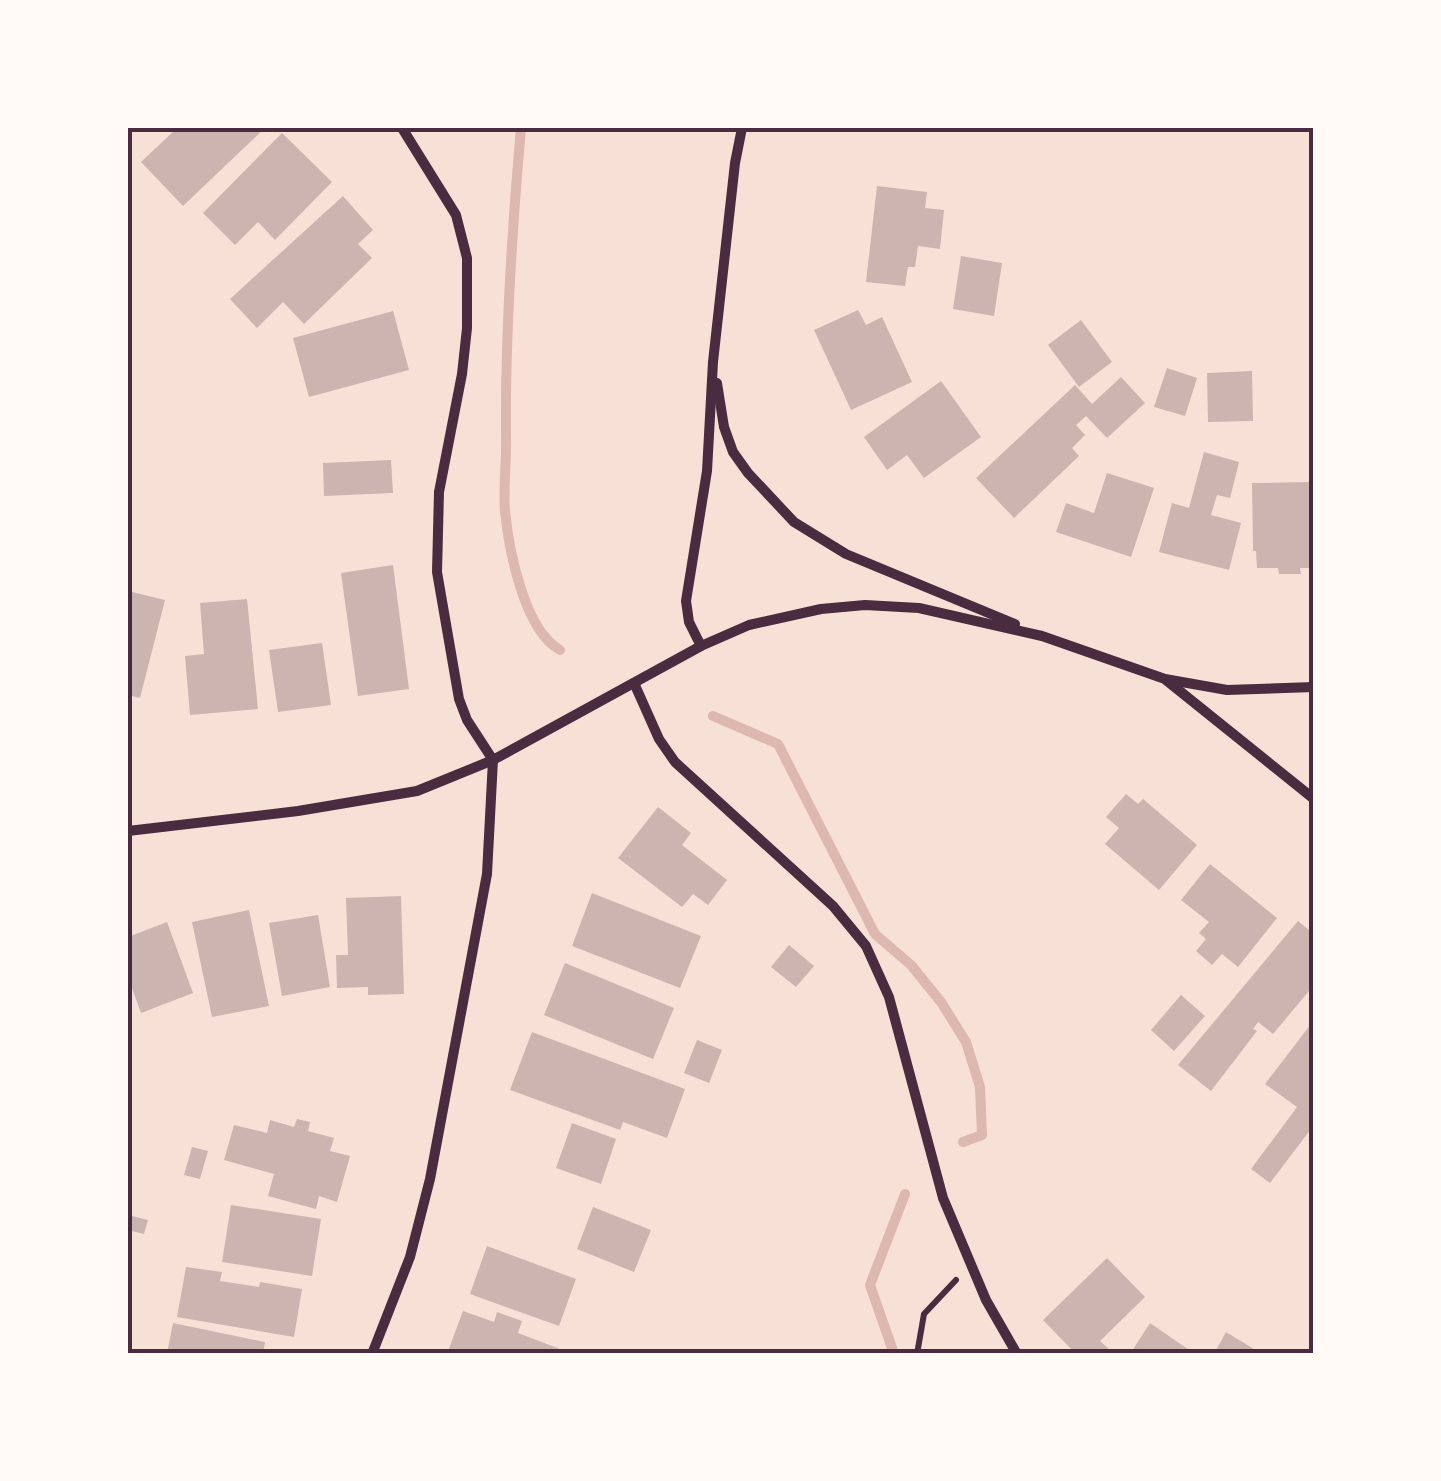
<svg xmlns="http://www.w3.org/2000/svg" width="1441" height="1481" font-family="Signika,sans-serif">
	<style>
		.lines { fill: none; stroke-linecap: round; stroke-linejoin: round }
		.stream { stroke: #dcb8b0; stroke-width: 10 }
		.building { fill: #ccb4b1 }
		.path { stroke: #4a2c40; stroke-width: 6 }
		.minor { stroke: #4a2c40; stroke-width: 10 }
		.neatline { fill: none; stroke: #4a2c40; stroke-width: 4 }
	</style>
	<rect width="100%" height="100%" fill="#f7e1d7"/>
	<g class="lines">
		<g class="stream">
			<path d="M521,128C512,230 505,332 506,435C507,460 503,486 505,511C509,550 524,630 560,650"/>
			<path d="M713,716L778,744L875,934L911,965L941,1002L966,1042L980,1087L982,1135L963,1142"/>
			<path d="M894,1354L870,1285L905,1194"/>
		</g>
	</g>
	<g class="building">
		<path d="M177,128H265L183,206L141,162Z"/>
		<path d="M282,133L332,182L275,240L258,222L235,245L203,213Z"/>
		<path d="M877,186L927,192L925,208L944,210L940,249L918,246L915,267H908L905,286L866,282Z"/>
		<path d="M343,196L373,230L358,244L372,258L304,324L283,302L257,328L230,299Z"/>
		<path d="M961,256L1002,263L994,316L953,309Z"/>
		<path d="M858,310L866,325L882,317L912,382L851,410L814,330Z"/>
		<path d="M393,311L409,370L309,397L293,338Z"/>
		<path d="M1081,320L1112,362L1079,387L1048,345Z"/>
		<path d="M1167,368L1197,378L1185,416L1154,407Z"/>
		<path d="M1252,371L1253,421L1208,422L1207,373Z"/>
		<path d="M1121,377L1145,403L1107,438L1086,416L1076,425L1085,435L1072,448L1079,456L1014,518L976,478L1075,385L1092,404Z"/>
		<path d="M941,381L981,437L924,478L907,455L887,470L864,437Z"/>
		<path d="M1204,452L1239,462L1230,498L1217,495L1211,515L1241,523L1229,570L1159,552L1172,503L1189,508Z"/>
		<path d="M391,460L393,493L324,496L323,463Z"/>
		<path d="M1107,473L1154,488L1131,557L1056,532L1066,503L1094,513Z"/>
		<path d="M1311,482L1314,493V568H1300L1301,574H1279L1278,568H1257L1256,551H1253L1252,483Z"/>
		<path d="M393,565L409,689L358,696L341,573Z"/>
		<path d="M128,591L165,600L140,698L128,695Z"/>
		<path d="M247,599L258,709L190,715L185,656L204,654L200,603Z"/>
		<path d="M322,643L331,705L278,712L269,650Z"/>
		<path d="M1126,794L1138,804L1143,799L1197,845L1159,890L1105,844L1119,828L1106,817Z"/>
		<path d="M658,807L691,833L682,845L727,880L708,905L693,894L682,907L618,858Z"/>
		<path d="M1210,864L1277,918L1238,967L1222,954L1212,965L1196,951L1206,939L1199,933L1209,922L1181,900Z"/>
		<path d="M592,893L701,936L680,988L572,946Z"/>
		<path d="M401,896L404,994L368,995V987L337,988L336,955H348L346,898Z"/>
		<path d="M249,910L269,1006L212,1017L192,922Z"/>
		<path d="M318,915L330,987L282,996L269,923Z"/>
		<path d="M1298,921L1314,934V985L1273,1034L1258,1022L1253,1029L1257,1031L1211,1091L1178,1065Z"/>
		<path d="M167,922L193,993L141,1013L128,977V937Z"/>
		<path d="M789,945L814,966L796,987L771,967Z"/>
		<path d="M565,963L674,1008L653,1059L544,1015Z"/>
		<path d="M1181,995L1205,1016L1174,1051L1151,1030Z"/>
		<path d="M1314,1020V1125L1270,1183L1251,1169L1297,1107L1265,1084Z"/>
		<path d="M532,1032L685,1089L667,1138L623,1122L620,1130L510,1090Z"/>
		<path d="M697,1040L722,1050L709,1083L684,1073Z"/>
		<path d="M297,1119L310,1122L308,1131L334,1138L330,1151L350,1156L337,1202L319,1196L316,1209L268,1196L274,1174L224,1160L234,1125L267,1133L270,1120L294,1127Z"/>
		<path d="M572,1123L616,1139L601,1184L556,1168Z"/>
		<path d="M192,1147L208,1151L200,1179L184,1175Z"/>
		<path d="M231,1205L321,1219L312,1276L222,1262Z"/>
		<path d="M593,1207L651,1230L634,1272L577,1249Z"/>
		<path d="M128,1215L148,1220L144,1234L128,1230Z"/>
		<path d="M487,1246L576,1279L559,1326L470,1294Z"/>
		<path d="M1107,1258L1145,1297L1100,1341L1111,1351L1108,1354H1076L1043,1320Z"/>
		<path d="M186,1267L222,1272L220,1281L259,1287L260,1282L302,1289L294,1337L177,1317Z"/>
		<path d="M463,1311L494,1322L497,1312L522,1321L518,1333L573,1354H447Z"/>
		<path d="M173,1323L265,1342L263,1354H167Z"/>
		<path d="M1150,1323L1195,1354H1130Z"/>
		<path d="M1226,1332L1262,1354H1214Z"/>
	</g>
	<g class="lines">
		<path class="path" d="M917,1354L924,1314L956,1280"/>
		<g class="minor">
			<path d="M717,383L724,427L733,452L748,473L794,522L846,554L1015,624"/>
			<path d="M701,646L689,622L686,601L707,471L713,362L735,163L742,128"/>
			<path d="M1166,680L1314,799"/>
			<path d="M634,683L659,739L675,762L833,906L866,946L889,997L943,1198L986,1300L1017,1354"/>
			<path d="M128,831L298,811L417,791L493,760L701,646L749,625L821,609L865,605L919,608L1042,636L1165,679L1227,690L1314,687"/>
			<path d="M372,1354L410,1257L430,1179L487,874L493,760L467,720L459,699L437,572L439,492L462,374L467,328V258L456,215L402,128"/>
		</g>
	</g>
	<rect width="1441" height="1481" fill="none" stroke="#fffaf5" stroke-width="260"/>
	<rect x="130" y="130" width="1181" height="1221" class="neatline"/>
</svg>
